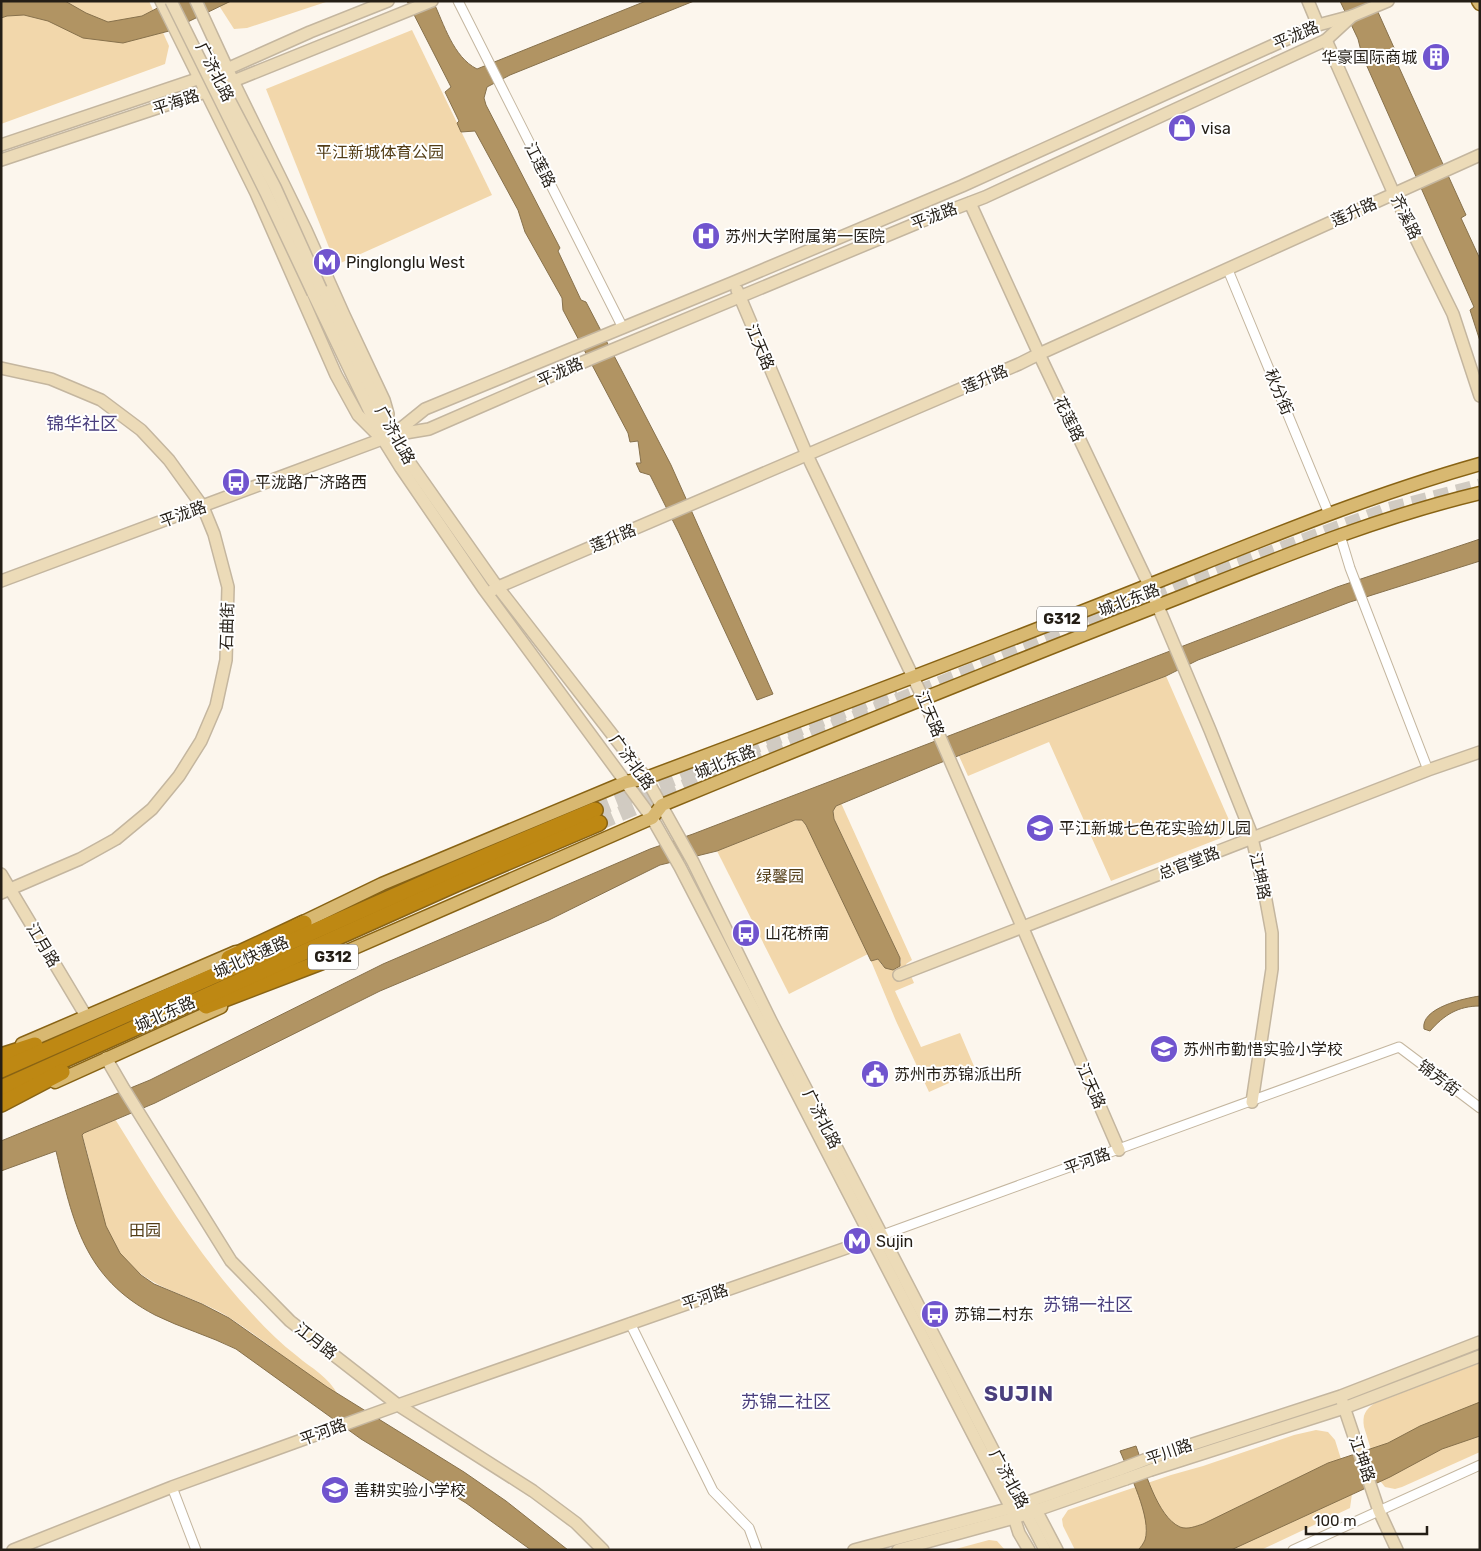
<svg xmlns="http://www.w3.org/2000/svg" width="1481" height="1551" font-family="Rubik,'Noto Sans SC',sans-serif">
	<style>
		.green { fill: #f2d7ab }
		.water { fill: #b19463; stroke: #87714c }
		.lines { fill: none; stroke-linecap: round; stroke-linejoin: round }
		.highway-tunnel { stroke: #d1cbc2; stroke-width: 15; stroke-dasharray: 15 8; stroke-linecap: butt }
		.street-casing { stroke: #c4b69f; stroke-width: 11 }
		.secondary-casing { stroke: #c4b69f; stroke-width: 14 }
		.primary-casing { stroke: #886314; stroke-width: 15 }
		.highway-casing { stroke: #886314; stroke-width: 18 }
		.street { stroke: #fff; stroke-width: 9 }
		.secondary { stroke: #ecdbb8; stroke-width: 11 }
		.primary { stroke: #d8b871; stroke-width: 12 }
		.highway { stroke: #be8813; stroke-width: 15 }
		.secondary-bridge-casing { stroke: #c4b69f; stroke-width: 14; stroke-linecap: butt }
		.secondary-bridge { stroke: #ecdbb8; stroke-width: 11 }
		.labels { text-anchor: middle; dominant-baseline: central; stroke-width: 4; stroke-linejoin: round; paint-order: stroke }
		.shield { fill: #fff; stroke: #66625c; stroke-width: 1 }
		.shield-label { font-size: 15px; font-weight: bold; fill: #241e16 }
		.street-label { font-size: 16px; fill: #241e16; stroke: #fff }
		.poi-label { font-size: 16px; fill: #241e16; stroke: #fff; text-anchor: start }
		.park-label { font-size: 16px; fill: #533d16; stroke: #fff }
		.neighbourhood-label { font-size: 18px; fill: #4a3f7d; stroke: #fff }
		.district-label { font-size: 21px; font-weight: bold; letter-spacing: 1px; fill: #4a3f7d; stroke: #fff }
	</style>
	<rect width="100%" height="100%" fill="#fcf6ed"/>
	<g class="green">
		<path d="M1,1H149L169,46L165,64L1,124Z"/>
		<path d="M216,1H329L247,28L234,29Z"/>
		<path d="M412,30L492,195L336,265L266,89Z"/>
		<path d="M1166,676L1229,820V829L1221,838L1111,881L1049,742L968,776L959,756Z"/>
		<path d="M841,803L912,960L906,964L914,983L895,991L921,1047L960,1033L976,1071L929,1092L896,1021L871,961L878,959L882,965L893,970L901,963L900,958L834,819L833,808Z"/>
		<path d="M799,820H802L806,825L868,954L789,994L717,851L791,821Z"/>
		<path d="M115,1119C156,1185 195,1251 248,1309C263,1326 279,1342 297,1356C311,1368 329,1377 338,1395C301,1371 267,1342 230,1318C190,1292 143,1291 116,1247C95,1214 95,1172 82,1135L84,1133Z"/>
		<path d="M1480,1363V1452L1402,1487L1395,1489L1385,1487L1381,1482L1364,1427C1362,1415 1365,1410 1375,1403Z"/>
		<path d="M1316,1430L1328,1432L1335,1440L1352,1494L1350,1508L1261,1550H1075L1063,1526L1062,1519L1068,1510L1171,1475L1203,1466L1294,1435Z"/>
		<path d="M989,1540L997,1541L1005,1550H952Z"/>
	</g>
	<g class="water">
		<path d="M1,1H65L86,13L108,22L142,16L171,1H231L169,31L123,43L83,38L48,21L24,15L7,16L1,18Z"/>
		<path d="M407,1H433C444,24 453,57 477,69L646,1H694L510,75L487,87L484,98L486,105L560,248L558,251L581,300L586,302L671,465L773,694L757,700L679,533L650,475L640,472L636,463H641L638,441L630,442L628,433L563,310L562,298L525,232L518,210L475,131L461,132L457,123L459,121L445,92L451,87Z"/>
		<path d="M1340,1H1373L1395,50L1393,54L1466,215L1461,218L1480,259V341L1470,310L1474,307L1362,55L1358,39Z"/>
		<path d="M1480,539V561L1350,602L1198,660L1166,676L937,764L836,806L833,811L834,819L900,958V966L893,970L885,968L878,959L871,961L806,825L802,820H795L717,851L660,865L549,920L380,991L155,1103L84,1133L82,1135L106,1226L120,1253L141,1275L154,1284L202,1304L229,1318L327,1387L464,1472L506,1501L568,1550H531L466,1503L361,1439L236,1349C210,1336 181,1328 155,1315C84,1278 73,1222 56,1151L1,1171V1141L150,1080L383,964L650,849L693,834L1337,587Z"/>
		<path d="M1480,996V1006C1458,1006 1444,1015 1430,1031L1424,1029C1420,1008 1465,998 1480,996Z"/>
		<path d="M1480,1402V1436L1442,1449L1390,1477L1231,1550H1138C1141,1547 1143,1544 1145,1540C1152,1518 1129,1473 1120,1451L1136,1446C1144,1468 1157,1517 1180,1527C1188,1530 1196,1526 1203,1524L1328,1463L1388,1443L1420,1426Z"/>
	</g>
	<g class="lines">
		<g class="highway-tunnel">
			<path d="M595,810L896,690"/>
			<path d="M599,823L688,785L1192,582L1387,510L1480,486"/>
		</g>
		<defs>
			<g id="street">
				<path d="M458,1L623,328"/>
				<path d="M1228,270L1329,514"/>
				<path d="M1340,535L1350,568L1428,770"/>
				<path d="M877,1237L1399,1047L1480,1108"/>
				<path d="M630,1323L713,1491L749,1528L757,1550"/>
				<path d="M172,1487L196,1550"/>
				<path d="M1293,1550L1480,1465"/>
			</g>
			<g id="secondary">
				<path d="M161,1L256,193L336,375L358,415L376,433"/>
				<path d="M196,1L233,81L306,230L344,315L384,400L388,414"/>
				<path d="M1308,1L1318,25"/>
				<path d="M1326,40L1394,194L1453,314L1480,396"/>
				<path d="M226,84L432,1"/>
				<path d="M1,145L227,69L310,32L388,1"/>
				<path d="M1,160L211,90"/>
				<path d="M970,203L1039,354L1149,585L1210,730L1250,830L1263,884L1272,933V969L1252,1102"/>
				<path d="M321,289L393,435L410,463L493,581L646,778L693,862L771,1021L1045,1550"/>
				<path d="M737,290L807,455L923,698L1119,1150"/>
				<path d="M313,293L383,439L401,468L483,588L652,818L680,867L1011,1508L1019,1533L1029,1550"/>
				<path d="M1,368L51,379L101,400L141,430L169,460L203,507L214,534L228,587L226,660L216,706L201,741L179,776L152,809L116,839L80,859L1,893"/>
				<path d="M394,434L425,409L734,282L962,186L1318,25L1352,16L1388,1"/>
				<path d="M1,581L393,435L429,429L588,360L922,221L985,197L1326,40L1352,16"/>
				<path d="M493,590L498,587L1019,364L1039,354L1480,155"/>
				<path d="M1,874L86,1016"/>
				<path d="M899,975L1428,770L1480,752"/>
				<path d="M106,1058L124,1089L231,1261L290,1321L398,1405L533,1491L576,1523L603,1550"/>
				<path d="M1342,1401L1379,1511L1397,1550"/>
				<path d="M1147,1459L1341,1396L1480,1342"/>
				<path d="M1151,1470L1344,1408L1480,1356"/>
				<path d="M1029,1507L1036,1510L1057,1550"/>
				<path d="M13,1550L172,1487L398,1405L872,1239"/>
				<path d="M854,1550L1011,1508L1121,1469"/>
				<path d="M898,1550L1014,1518L1126,1479"/>
			</g>
			<g id="primary">
				<path d="M1478,1L1480,4"/>
				<path d="M295,926L382,884L626,782L646,778C804,719 962,659 1119,597C1238,550 1356,499 1480,464"/>
				<path d="M313,966L652,818L662,805C825,738 988,672 1152,608C1260,566 1367,520 1480,493"/>
				<path d="M22,1044L236,952"/>
				<path d="M55,1082L221,1007"/>
			</g>
			<g id="highway">
				<path d="M229,958L304,923"/>
				<path d="M206,1006L321,962"/>
				<path d="M1,1056L35,1045"/>
				<path d="M1,1070L453,870L595,810"/>
				<path d="M1,1088L456,884L599,823"/>
				<path d="M1,1104L62,1072"/>
			</g>
		</defs>
		<use href="#street" class="street-casing"/>
		<use href="#secondary" class="secondary-casing"/>
		<use href="#primary" class="primary-casing"/>
		<use href="#highway" class="highway-casing"/>
		<use href="#street" class="street"/>
		<use href="#secondary" class="secondary"/>
		<use href="#primary" class="primary"/>
		<use href="#highway" class="highway"/>
		<defs>
			<g id="secondary-bridge">
				<path d="M171,1L266,193L313,293"/>
				<path d="M221,84L275,187L321,289"/>
				<path d="M1121,1469L1147,1459"/>
				<path d="M1126,1479L1151,1470"/>
			</g>
		</defs>
		<use href="#secondary-bridge" class="secondary-bridge-casing"/>
		<use href="#secondary-bridge" class="secondary-bridge"/>
	</g>
	<defs>
		<symbol id="building-disc" viewBox="-11 -11 22 22"><circle r="9.5" fill="#7054ce" stroke="#fff"/><path d="M-4-6H4V6H1V3H-1V6H-4ZM-2.5-4.3h1.7v1.8h-1.7ZM.8-4.3h1.7v1.8H.8ZM-2.5-1h1.7V.8h-1.7ZM.8-1h1.7V.8H.8Z" fill="#fff"/></symbol>
		<symbol id="shop-disc" viewBox="-11 -11 22 22"><circle r="9.5" fill="#7054ce" stroke="#fff"/><path d="M-5-2.5h2.3a2.7 3.5 0 0 1 5.4 0H5L5.5 6h-11ZM-1.5-2.5h3a1.5 2.3 0 0 0-3 0Z" fill="#fff"/></symbol>
		<symbol id="hospital-disc" viewBox="-11 -11 22 22"><circle r="9.5" fill="#7054ce" stroke="#fff"/><path d="M-5-5h3v3.5h4V-5h3V5h-3V1.5h-4V5h-3Z" fill="#fff"/></symbol>
		<symbol id="metro-disc" viewBox="-11 -11 22 22"><circle r="9.5" fill="#7054ce" stroke="#fff"/><path d="M-5.5 5V-5H-3L0 0L3-5H5.5V5H3V-.5L0 4L-3-.5V5Z" fill="#fff"/></symbol>
		<symbol id="bus-disc" viewBox="-11 -11 22 22"><circle r="9.5" fill="#7054ce" stroke="#fff"/><path d="M-5-6H5V4H4V6H2V4H-2V6H-4V4H-5ZM-3.5-4V0h7V-4ZM-3.5 1.2v1.5H-2V1.2ZM2 1.2v1.5H3.5V1.2Z" fill="#fff"/></symbol>
		<symbol id="school-disc" viewBox="-11 -11 22 22"><circle r="9.5" fill="#7054ce" stroke="#fff"/><path d="M0-5L7-2L0 1L-7-2ZM-4 1L0 2.5L4 1V4Q0 6-4 4Z" fill="#fff"/></symbol>
		<symbol id="civic-disc" viewBox="-11 -11 22 22"><circle r="9.5" fill="#7054ce" stroke="#fff"/><path d="M-.6-6.5H3V-4.5H.6V-3L4-1V1h2V6H-6V1h2V-1L-.6-3ZM-1.2 2.5V6h2.4V2.5Z" fill="#fff"/></symbol>
	</defs>
	<g fill-rule="evenodd">
		<use href="#building-disc" x="1420" y="41" width="32" height="32"/>
		<use href="#shop-disc" x="1166" y="112" width="32" height="32"/>
		<use href="#hospital-disc" x="690" y="220" width="32" height="32"/>
		<use href="#metro-disc" x="311" y="246" width="32" height="32"/>
		<use href="#bus-disc" x="220" y="466" width="32" height="32"/>
		<use href="#school-disc" x="1024" y="812" width="32" height="32"/>
		<use href="#bus-disc" x="730" y="917" width="32" height="32"/>
		<use href="#school-disc" x="1148" y="1033" width="32" height="32"/>
		<use href="#civic-disc" x="859" y="1058" width="32" height="32"/>
		<use href="#metro-disc" x="841" y="1225" width="32" height="32"/>
		<use href="#bus-disc" x="919" y="1298" width="32" height="32"/>
		<use href="#school-disc" x="319" y="1474" width="32" height="32"/>
	</g>
	<g class="labels">
		<g class="shield">
			<rect x="1037" y="606.5" width="50" height="25" rx="4"/>
			<rect x="308" y="944.5" width="50" height="25" rx="4"/>
		</g>
		<g class="shield-label">
			<text x="1062" y="619">G312</text>
			<text x="333" y="957">G312</text>
		</g>
		<g class="street-label">
			<text transform="translate(1296 35) rotate(-23)">平泷路</text>
			<text transform="translate(215 72) rotate(63)">广济北路</text>
			<text transform="translate(176 102) rotate(-18)">平海路</text>
			<text transform="translate(540 165) rotate(63)">江莲路</text>
			<text transform="translate(1354 212) rotate(-24)">莲升路</text>
			<text transform="translate(934 216) rotate(-21)">平泷路</text>
			<text transform="translate(1406 217) rotate(64)">齐溪路</text>
			<text transform="translate(760 347) rotate(67)">江天路</text>
			<text transform="translate(560 372) rotate(-24)">平泷路</text>
			<text transform="translate(985 379) rotate(-23)">莲升路</text>
			<text transform="translate(1279 392) rotate(67)">秋分街</text>
			<text transform="translate(1069 419) rotate(64)">花莲路</text>
			<text transform="translate(395 435) rotate(61)">广济北路</text>
			<text transform="translate(183 514) rotate(-20)">平泷路</text>
			<text transform="translate(613 538) rotate(-23)">莲升路</text>
			<text transform="translate(1129 600) rotate(-21)">城北东路</text>
			<text transform="translate(227 626) rotate(-88)">石曲街</text>
			<text transform="translate(930 714) rotate(67)">江天路</text>
			<text transform="translate(632 762) rotate(54)">广济北路</text>
			<text transform="translate(725 762) rotate(-22)">城北东路</text>
			<text transform="translate(1189 863) rotate(-21)">总官堂路</text>
			<text transform="translate(1260 876) rotate(78)">江坤路</text>
			<text transform="translate(43 945) rotate(59)">江月路</text>
			<text transform="translate(251 957) rotate(-24)">城北快速路</text>
			<text transform="translate(165 1014) rotate(-24)">城北东路</text>
			<text transform="translate(1439 1078) rotate(37)">锦芳街</text>
			<text transform="translate(1091 1086) rotate(66)">江天路</text>
			<text transform="translate(822 1119) rotate(63)">广济北路</text>
			<text transform="translate(1087 1161) rotate(-20)">平河路</text>
			<text transform="translate(705 1297) rotate(-19)">平河路</text>
			<text transform="translate(316 1341) rotate(38)">江月路</text>
			<text transform="translate(323 1432) rotate(-20)">平河路</text>
			<text transform="translate(1169 1452) rotate(-19)">平川路</text>
			<text transform="translate(1362 1459) rotate(71)">江坤路</text>
			<text transform="translate(1009 1479) rotate(62)">广济北路</text>
		</g>
		<g class="poi-label">
			<text x="1417" y="57" text-anchor="end">华豪国际商城</text>
			<text x="1201" y="128">visa</text>
			<text x="725" y="236">苏州大学附属第一医院</text>
			<text x="346" y="262">Pinglonglu West</text>
			<text x="255" y="482">平泷路广济路西</text>
			<text x="1059" y="828">平江新城七色花实验幼儿园</text>
			<text x="765" y="933">山花桥南</text>
			<text x="1183" y="1049">苏州市勤惜实验小学校</text>
			<text x="894" y="1074">苏州市苏锦派出所</text>
			<text x="876" y="1241">Sujin</text>
			<text x="954" y="1314">苏锦二村东</text>
			<text x="354" y="1490">善耕实验小学校</text>
		</g>
		<g class="park-label">
			<text x="380" y="152">平江新城体育公园</text>
			<text x="780" y="876">绿馨园</text>
			<text x="145" y="1230">田园</text>
		</g>
		<g class="neighbourhood-label">
			<text x="82" y="424">锦华社区</text>
			<text x="1088" y="1305">苏锦一社区</text>
			<text x="786" y="1402">苏锦二社区</text>
		</g>
		<g class="district-label">
			<text x="1019" y="1393">SUJIN</text>
		</g>
	</g>
	<rect width="1481" height="1551" fill="none" stroke="#241e16" stroke-width="5"/>
	<path d="M1306 1526v8h121v-8" fill="none" stroke="#241e16" stroke-width="2.5"/>
	<text x="1314" y="1526" font-size="15" fill="#241e16" stroke="#ffffff" stroke-width="4" paint-order="stroke">100 m</text>
</svg>
